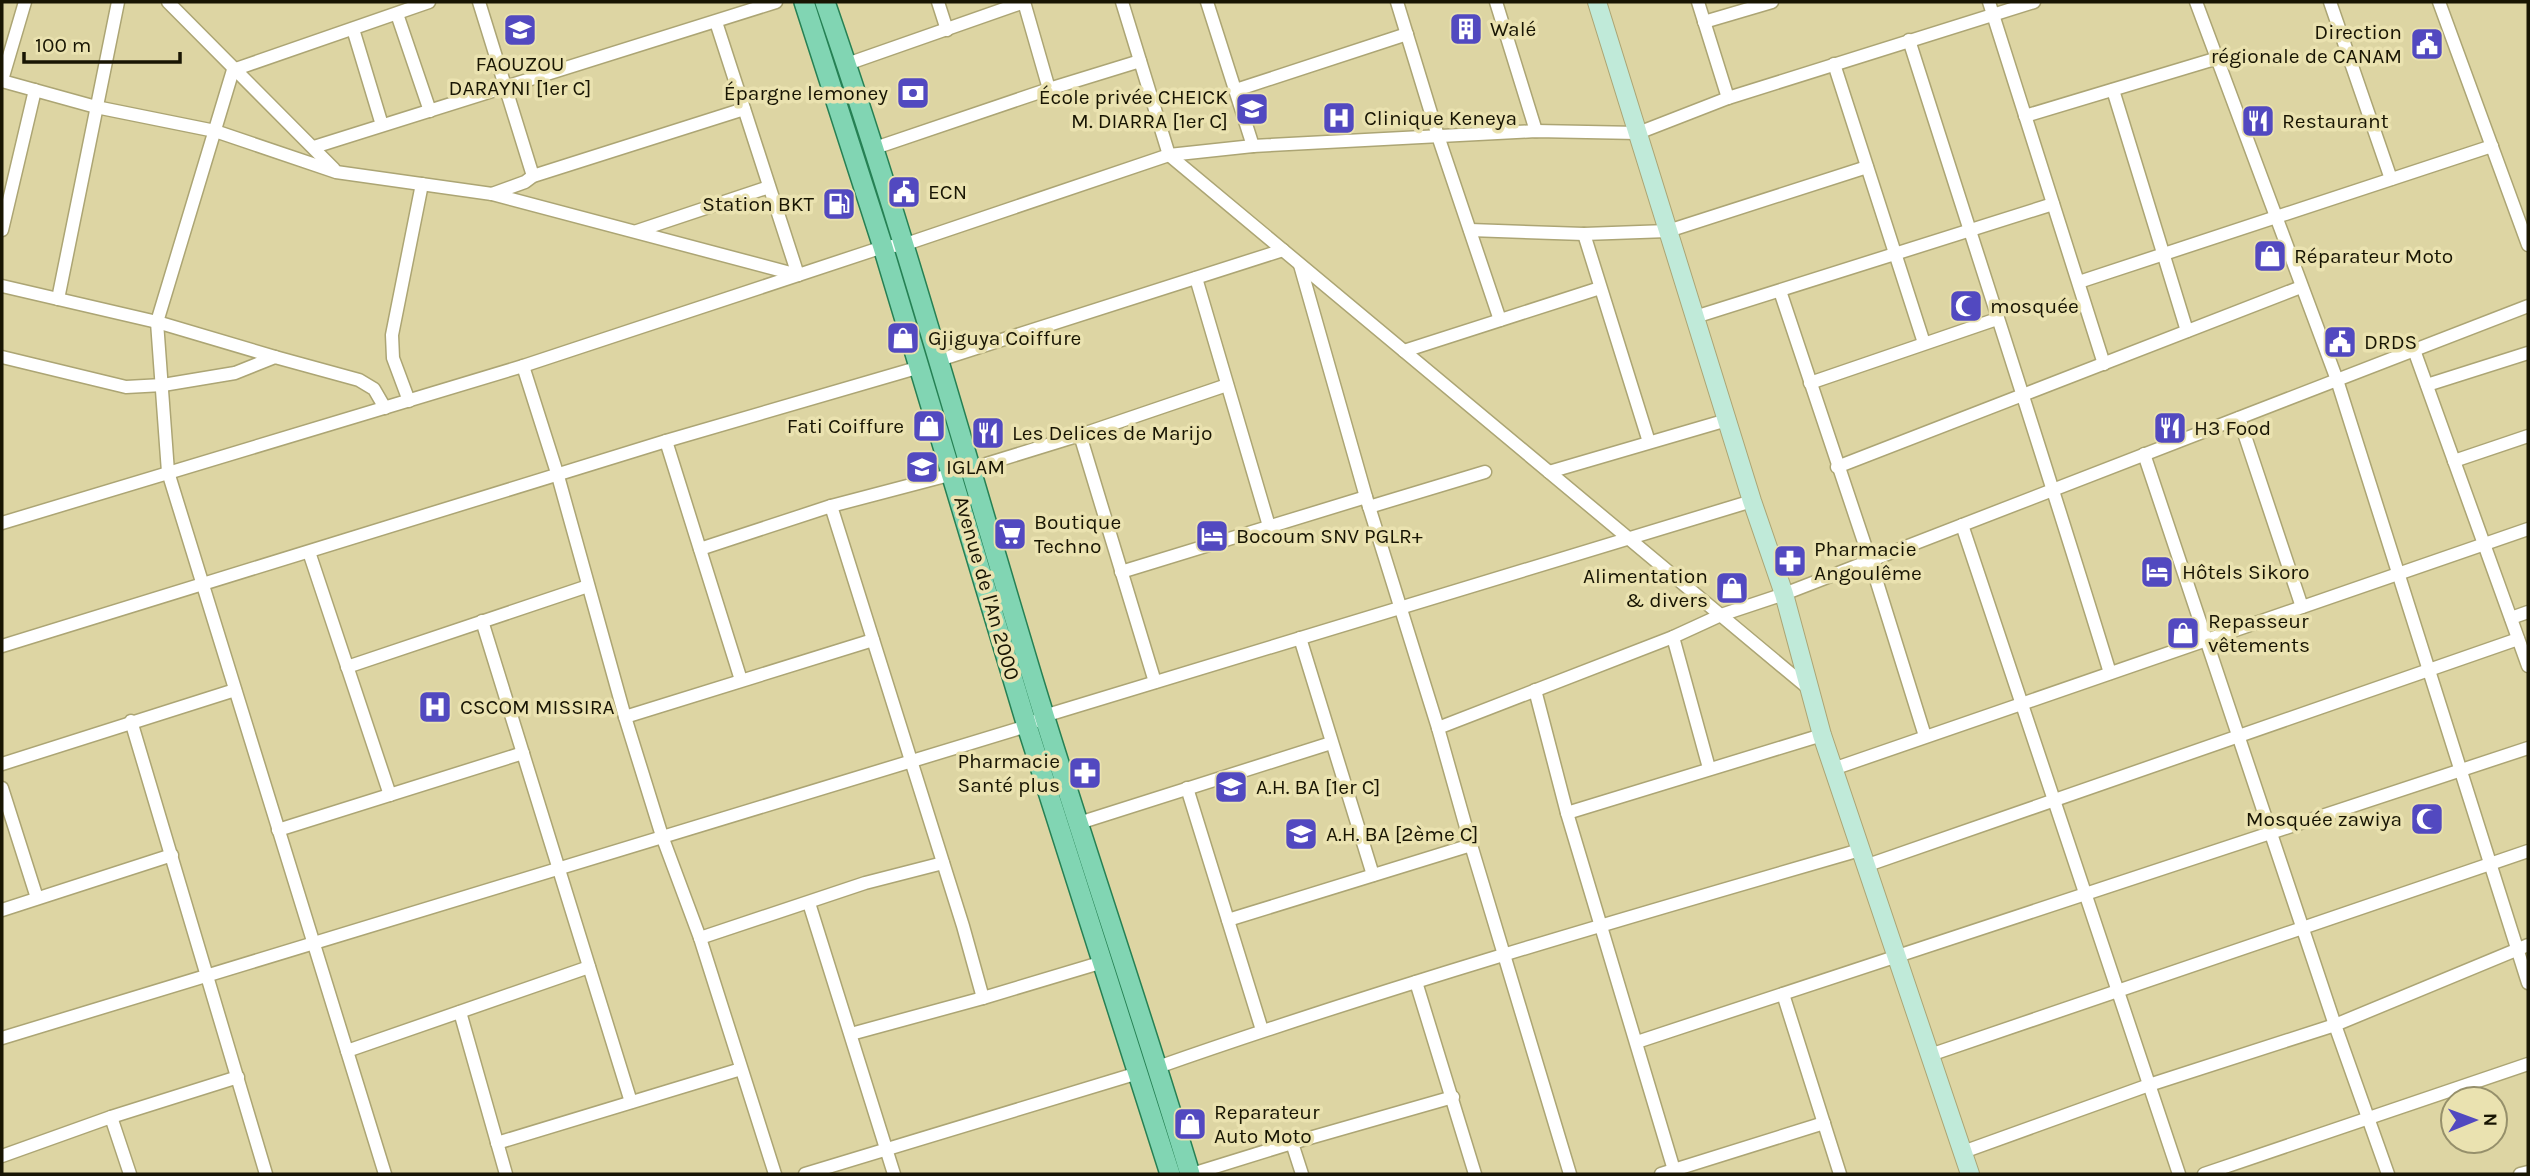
<svg xmlns="http://www.w3.org/2000/svg" width="2530" height="1176" font-family="Karla,sans-serif">
	<style>
		.lines { fill: none; stroke-linecap: round; stroke-linejoin: round }
		.street-casing { stroke: #aca574; stroke-width: 15 }
		.secondary-casing { stroke: #aca574; stroke-width: 20 }
		.primary-casing { stroke: #268054; stroke-width: 22 }
		.street { stroke: #fff; stroke-width: 12 }
		.secondary { stroke: #c0ead9; stroke-width: 18 }
		.primary { stroke: #81d5b3; stroke-width: 19 }
		.labels { text-anchor: middle; dominant-baseline: central; stroke-width: 7; stroke-linejoin: round; paint-order: stroke }
		.poi-label { font-size: 21px; fill: #181503; stroke: #eae2b0; text-anchor: start }
		.street-label { font-size: 21px; fill: #181503; stroke: #eae2b0 }
	</style>
	<rect width="100%" height="100%" fill="#ddd5a3"/>
	<g class="lines">
		<defs>
			<g id="street">
				<path d="M168,2L334,169"/>
				<path d="M479,2L533,176"/>
				<path d="M938,2L947,30"/>
				<path d="M1024,2L1049,89"/>
				<path d="M1122,2L1169,155L1808,688"/>
				<path d="M1207,2L1253,146"/>
				<path d="M1397,2L1438,136L1500,320"/>
				<path d="M1496,2L1536,131"/>
				<path d="M1698,2L1728,98"/>
				<path d="M1989,2L2104,364"/>
				<path d="M2196,2L2337,380L2528,983"/>
				<path d="M2330,2L2391,179"/>
				<path d="M2439,2L2528,245"/>
				<path d="M397,14L430,111"/>
				<path d="M716,22L798,275"/>
				<path d="M1704,22L1772,2"/>
				<path d="M353,29L382,125"/>
				<path d="M1909,40C1976,251 2045,461 2110,673"/>
				<path d="M847,64L1024,2"/>
				<path d="M1834,64L1924,343"/>
				<path d="M2,80L25,2"/>
				<path d="M2,81L96,107L215,131L336,172L492,194L798,275"/>
				<path d="M1236,90L1407,34"/>
				<path d="M2113,90L2187,331"/>
				<path d="M2025,116L2218,58"/>
				<path d="M314,147L776,2"/>
				<path d="M872,149L1049,89L1140,61"/>
				<path d="M492,194L525,182L533,176L744,109"/>
				<path d="M2,230L35,90"/>
				<path d="M1470,230L1584,234L1668,231L1867,167"/>
				<path d="M637,231L769,187"/>
				<path d="M1584,234L1649,442"/>
				<path d="M1300,265L1366,497L1438,728L1471,845L1570,1174"/>
				<path d="M1196,278L1269,526"/>
				<path d="M2079,282L2492,146"/>
				<path d="M2,286L157,322L275,357"/>
				<path d="M1780,291L1870,560L1925,736"/>
				<path d="M58,299L118,2"/>
				<path d="M1695,317L2053,204"/>
				<path d="M2414,350L2528,666"/>
				<path d="M1404,351L1600,288"/>
				<path d="M2,357L126,387L163,385L235,373L275,357L359,380L374,389L385,408"/>
				<path d="M939,360L1283,250"/>
				<path d="M523,366L558,476L625,717L662,836L700,938L775,1174"/>
				<path d="M1810,383L1997,319"/>
				<path d="M2427,385L2528,353"/>
				<path d="M409,401L393,358L392,335L422,184"/>
				<path d="M2239,418L2302,607"/>
				<path d="M1080,435L1155,682"/>
				<path d="M666,441L741,680"/>
				<path d="M2144,454L2335,1025L2388,1174"/>
				<path d="M2454,461L2528,436"/>
				<path d="M1837,467L2301,287"/>
				<path d="M970,469L1080,435L1227,385"/>
				<path d="M1549,472L1727,420"/>
				<path d="M831,506L963,926L983,998"/>
				<path d="M1369,507L1485,472"/>
				<path d="M2,523L523,366L883,247L903,245L1169,155L1253,146L1536,131L1638,133L1728,98L2034,2"/>
				<path d="M1962,525L2179,1174"/>
				<path d="M700,549L831,506L953,474"/>
				<path d="M309,552L390,795"/>
				<path d="M1121,572L1366,497"/>
				<path d="M2511,618L2528,612"/>
				<path d="M482,621L631,1102"/>
				<path d="M1673,637L1709,768"/>
				<path d="M1300,638L1373,875"/>
				<path d="M2,646L666,441L920,367"/>
				<path d="M347,667L588,586"/>
				<path d="M1535,690L1567,813L1674,1170"/>
				<path d="M625,717L873,640"/>
				<path d="M131,721L266,1174"/>
				<path d="M1438,728L1673,637L1721,615L1784,594L2528,306"/>
				<path d="M2,764L235,690"/>
				<path d="M1833,769L2528,529"/>
				<path d="M2,788L37,898"/>
				<path d="M1187,788L1262,1030"/>
				<path d="M1567,813L1822,735"/>
				<path d="M1079,823L1331,743"/>
				<path d="M278,830L523,753"/>
				<path d="M1865,866L2518,639"/>
				<path d="M809,903L894,1174"/>
				<path d="M2,910L172,855"/>
				<path d="M1228,920L1471,845"/>
				<path d="M700,938L865,883L943,863"/>
				<path d="M1416,982L1475,1174"/>
				<path d="M1783,994L1840,1174"/>
				<path d="M460,1012L506,1174"/>
				<path d="M851,1034L983,998L1103,962"/>
				<path d="M2,1038L1027,726L1044,716L1752,501"/>
				<path d="M1637,1042L2528,748"/>
				<path d="M347,1051L589,967"/>
				<path d="M1930,1055L2528,851"/>
				<path d="M1158,1067C1389,986 1625,918 1860,850"/>
				<path d="M111,1117L130,1174"/>
				<path d="M497,1143L741,1069"/>
				<path d="M1292,1143L1302,1174"/>
				<path d="M1963,1152L2149,1085L2335,1025L2528,945"/>
				<path d="M2,1156L111,1117L238,1077"/>
				<path d="M385,1174L168,472L157,322L233,70L429,2"/>
				<path d="M805,1174L1138,1073"/>
				<path d="M1192,1174L1292,1143L1453,1097"/>
				<path d="M1661,1174L1824,1123"/>
				<path d="M2204,1174L2528,1064"/>
				<path d="M2520,1174L2528,1172"/>
			</g>
			<path id="secondary" d="M1597,2L1752,501L1784,594L1822,735L1970,1174"/>
			<g id="primary">
				<path d="M804,2L883,247L1027,726L1170,1174"/>
				<path d="M825,2C903,227 966,458 1035,686C1085,850 1141,1011 1190,1174"/>
			</g>
		</defs>
		<use href="#street" class="street-casing"/>
		<use href="#secondary" class="secondary-casing"/>
		<use href="#primary" class="primary-casing"/>
		<use href="#street" class="street"/>
		<use href="#secondary" class="secondary"/>
		<use href="#primary" class="primary"/>
	</g>
	<defs>
		<symbol id="building-square" viewBox="-11 -11 22 22"><rect x="-9" y="-9" width="18" height="18" rx="4" fill="#5249c0" stroke="#eae2b0"/><path d="M-4-6H4V6H1V3H-1V6H-4ZM-2.5-4.3h1.7v1.8h-1.7ZM.8-4.3h1.7v1.8H.8ZM-2.5-1h1.7V.8h-1.7ZM.8-1h1.7V.8H.8Z" fill="#fff"/></symbol>
		<symbol id="school-square" viewBox="-11 -11 22 22"><rect x="-9" y="-9" width="18" height="18" rx="4" fill="#5249c0" stroke="#eae2b0"/><path d="M0-5L7-2L0 1L-7-2ZM-4 1L0 2.5L4 1V4Q0 6-4 4Z" fill="#fff"/></symbol>
		<symbol id="civic-square" viewBox="-11 -11 22 22"><rect x="-9" y="-9" width="18" height="18" rx="4" fill="#5249c0" stroke="#eae2b0"/><path d="M-.6-6.5H3V-4.5H.6V-3L4-1V1h2V6H-6V1h2V-1L-.6-3ZM-1.2 2.5V6h2.4V2.5Z" fill="#fff"/></symbol>
		<symbol id="bank-square" viewBox="-11 -11 22 22"><rect x="-9" y="-9" width="18" height="18" rx="4" fill="#5249c0" stroke="#eae2b0"/><path d="M-6-4H6V4H-6ZM0-2.3a2.3 2.3 0 1 0 0 4.6a2.3 2.3 0 1 0 0-4.6Z" fill="#fff"/></symbol>
		<symbol id="hospital-square" viewBox="-11 -11 22 22"><rect x="-9" y="-9" width="18" height="18" rx="4" fill="#5249c0" stroke="#eae2b0"/><path d="M-5-5h3v3.5h4V-5h3V5h-3V1.5h-4V5h-3Z" fill="#fff"/></symbol>
		<symbol id="restaurant-square" viewBox="-11 -11 22 22"><rect x="-9" y="-9" width="18" height="18" rx="4" fill="#5249c0" stroke="#eae2b0"/><path d="M-5-6h1v4h1v-4h1v4h1v-4h1v5L-1.5 .5V6h-2V.5L-5-1ZM5-6V6H3V1.5H1.5Q1.5-4 5-6Z" fill="#fff"/></symbol>
		<symbol id="fuel-square" viewBox="-11 -11 22 22"><rect x="-9" y="-9" width="18" height="18" rx="4" fill="#5249c0" stroke="#eae2b0"/><path d="M-5.5-6h7V0h2V4h1.3V-2.5L3-4.5l.8-.8L6-3V5H2.5V1h-1V6h-7ZM-4.2-4.7v3.2H.2V-4.7Z" fill="#fff"/></symbol>
		<symbol id="shop-square" viewBox="-11 -11 22 22"><rect x="-9" y="-9" width="18" height="18" rx="4" fill="#5249c0" stroke="#eae2b0"/><path d="M-5-2.5h2.3a2.7 3.5 0 0 1 5.4 0H5L5.5 6h-11ZM-1.5-2.5h3a1.5 2.3 0 0 0-3 0Z" fill="#fff"/></symbol>
		<symbol id="mosque-square" viewBox="-11 -11 22 22"><rect x="-9" y="-9" width="18" height="18" rx="4" fill="#5249c0" stroke="#eae2b0"/><path d="M3.5-4.9A6 6 0 1 0 3.5 4.9A5 5 0 1 1 3.5-4.9Z" fill="#fff"/></symbol>
		<symbol id="university-square" viewBox="-11 -11 22 22"><rect x="-9" y="-9" width="18" height="18" rx="4" fill="#5249c0" stroke="#eae2b0"/><path d="M0-5L7-2L0 1L-7-2ZM-4 1L0 2.5L4 1V4Q0 6-4 4Z" fill="#fff"/></symbol>
		<symbol id="supermarket-square" viewBox="-11 -11 22 22"><rect x="-9" y="-9" width="18" height="18" rx="4" fill="#5249c0" stroke="#eae2b0"/><path d="M-6-5.5h2.5l.6 2H6L4.5 2H-2.5L-4.4-4H-6ZM-1.5 3.2a1.3 1.3 0 1 0 .1 0ZM3 3.2a1.3 1.3 0 1 0 .1 0Z" fill="#fff"/></symbol>
		<symbol id="hotel-square" viewBox="-11 -11 22 22"><rect x="-9" y="-9" width="18" height="18" rx="4" fill="#5249c0" stroke="#eae2b0"/><path d="M-6-4.5h1.5V1H6V5H4.5V3h-9V5H-6ZM-4 0a1.8 1.8 0 1 1 3.6 0ZM.5 0V-2.5h3Q6-2.5 6 0Z" fill="#fff"/></symbol>
		<symbol id="pharmacy-square" viewBox="-11 -11 22 22"><rect x="-9" y="-9" width="18" height="18" rx="4" fill="#5249c0" stroke="#eae2b0"/><path d="M-2-6h4v4h4v4h-4v4h-4v-4h-4v-4h4Z" fill="#fff"/></symbol>
	</defs>
	<g fill-rule="evenodd">
		<use href="#building-square" x="1447" y="10" width="38" height="38"/>
		<use href="#school-square" x="501" y="11" width="38" height="38"/>
		<use href="#civic-square" x="2408" y="25" width="38" height="38"/>
		<use href="#bank-square" x="894" y="74" width="38" height="38"/>
		<use href="#school-square" x="1233" y="90" width="38" height="38"/>
		<use href="#hospital-square" x="1320" y="99" width="38" height="38"/>
		<use href="#restaurant-square" x="2239" y="102" width="38" height="38"/>
		<use href="#civic-square" x="885" y="173" width="38" height="38"/>
		<use href="#fuel-square" x="820" y="185" width="38" height="38"/>
		<use href="#shop-square" x="2251" y="237" width="38" height="38"/>
		<use href="#mosque-square" x="1947" y="287" width="38" height="38"/>
		<use href="#shop-square" x="884" y="319" width="38" height="38"/>
		<use href="#civic-square" x="2321" y="323" width="38" height="38"/>
		<use href="#shop-square" x="910" y="407" width="38" height="38"/>
		<use href="#restaurant-square" x="2151" y="409" width="38" height="38"/>
		<use href="#restaurant-square" x="969" y="414" width="38" height="38"/>
		<use href="#university-square" x="903" y="448" width="38" height="38"/>
		<use href="#supermarket-square" x="991" y="515" width="38" height="38"/>
		<use href="#hotel-square" x="1193" y="517" width="38" height="38"/>
		<use href="#pharmacy-square" x="1771" y="542" width="38" height="38"/>
		<use href="#hotel-square" x="2138" y="553" width="38" height="38"/>
		<use href="#shop-square" x="1713" y="569" width="38" height="38"/>
		<use href="#shop-square" x="2164" y="614" width="38" height="38"/>
		<use href="#hospital-square" x="416" y="688" width="38" height="38"/>
		<use href="#pharmacy-square" x="1066" y="754" width="38" height="38"/>
		<use href="#school-square" x="1212" y="768" width="38" height="38"/>
		<use href="#mosque-square" x="2408" y="800" width="38" height="38"/>
		<use href="#school-square" x="1282" y="815" width="38" height="38"/>
		<use href="#shop-square" x="1171" y="1105" width="38" height="38"/>
	</g>
	<g class="labels">
		<g class="poi-label">
			<text x="1490" y="29">Walé</text>
			<text x="2402" y="32" text-anchor="end">Direction<tspan x="2402" dy="24">régionale de CANAM</tspan></text>
			<text x="520" y="64" text-anchor="middle">FAOUZOU<tspan x="520" dy="24">DARAYNI [1er C]</tspan></text>
			<text x="888" y="93" text-anchor="end">Épargne lemoney</text>
			<text x="1228" y="97" text-anchor="end">École privée CHEICK<tspan x="1228" dy="24">M. DIARRA [1er C]</tspan></text>
			<text x="1364" y="118">Clinique Keneya</text>
			<text x="2282" y="121">Restaurant</text>
			<text x="928" y="192">ECN</text>
			<text x="814" y="204" text-anchor="end">Station BKT</text>
			<text x="2294" y="256">Réparateur Moto</text>
			<text x="1990" y="306">mosquée</text>
			<text x="928" y="338">Gjiguya Coiffure</text>
			<text x="2364" y="342">DRDS</text>
			<text x="904" y="426" text-anchor="end">Fati Coiffure</text>
			<text x="2194" y="428">H3 Food</text>
			<text x="1012" y="433">Les Delices de Marijo</text>
			<text x="946" y="467">IGLAM</text>
			<text x="1034" y="522">Boutique<tspan x="1034" dy="24">Techno</tspan></text>
			<text x="1236" y="536">Bocoum SNV PGLR+</text>
			<text x="1814" y="549">Pharmacie<tspan x="1814" dy="24">Angoulême</tspan></text>
			<text x="2182" y="572">Hôtels Sikoro</text>
			<text x="1708" y="576" text-anchor="end">Alimentation<tspan x="1708" dy="24">&amp; divers</tspan></text>
			<text x="2208" y="621">Repasseur<tspan x="2208" dy="24">vêtements</tspan></text>
			<text x="460" y="707">CSCOM MISSIRA</text>
			<text x="1060" y="761" text-anchor="end">Pharmacie<tspan x="1060" dy="24">Santé plus</tspan></text>
			<text x="1256" y="787">A.H. BA [1er C]</text>
			<text x="2402" y="819" text-anchor="end">Mosquée zawiya</text>
			<text x="1326" y="834">A.H. BA [2ème C]</text>
			<text x="1214" y="1112">Reparateur<tspan x="1214" dy="24">Auto Moto</tspan></text>
		</g>
		<g class="street-label">
			<text transform="translate(987 588) rotate(74)">Avenue de l'An 2000</text>
		</g>
	</g>
	<rect width="2530" height="1176" fill="none" stroke="#181503" stroke-width="7"/>
	<g transform="translate(2474 1120) rotate(89)"><circle r="33" fill="#eae2b0" stroke="#96906b" stroke-width="2"/>
	<path d="M0-5L12 26L0 18L-12 26Z" fill="#5249c0"/>
	<text y="-10" font-size="19" font-weight="bold" text-anchor="middle" fill="#181503">N</text>
	</g>
	<path d="M24 52v10h156v-10" fill="none" stroke="#181503" stroke-width="3.5"/>
	<text x="35" y="52" font-size="21" fill="#181503" stroke="#eae2b0" stroke-width="5" paint-order="stroke">100 m</text>
</svg>
